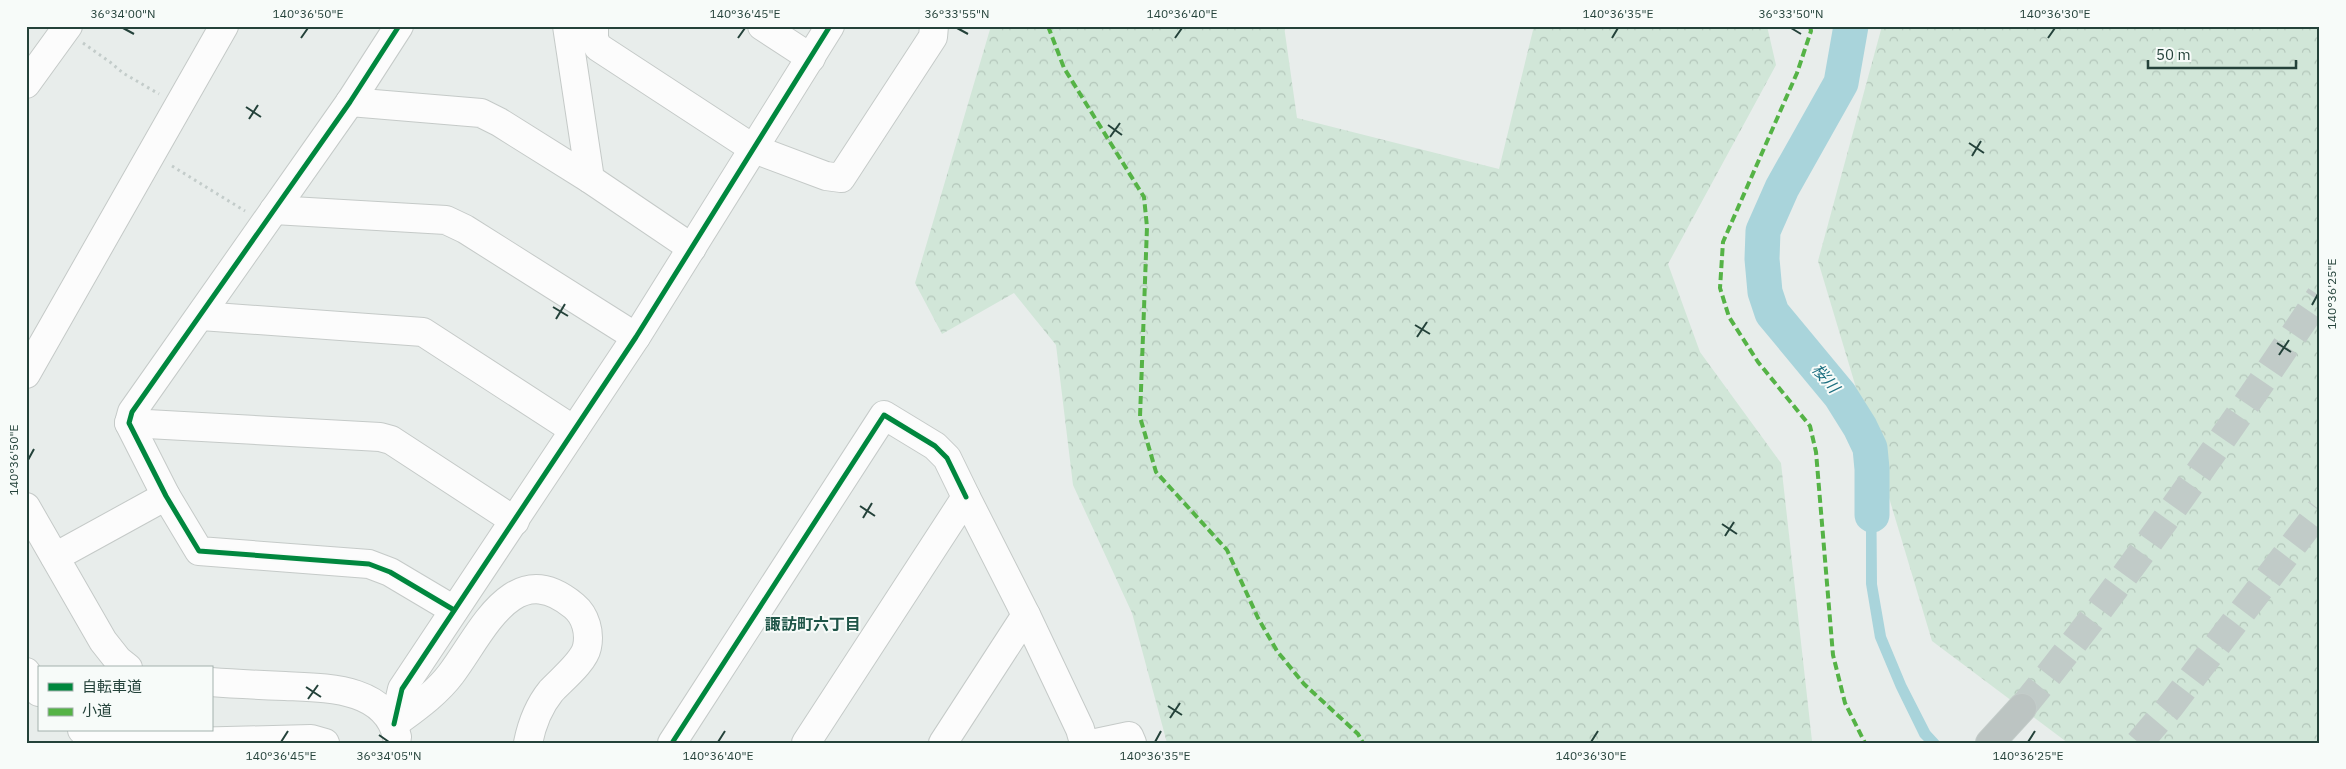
<svg xmlns="http://www.w3.org/2000/svg" width="2346" height="769" font-family="'IBM Plex Sans','Noto Sans JP',sans-serif">
	<style>
		.forest { fill: url(#forest-crowns) }
		.water { fill: #a9d4db }
		.lines { fill: none; stroke-linecap: round; stroke-linejoin: round }
		.river { stroke: #a9d4db; stroke-width: 35 }
		.highway-tunnel { stroke: #c1cbc8; stroke-width: 28; stroke-dasharray: 28 14; stroke-linecap: butt }
		.minor-casing { stroke: #c5cac8; stroke-width: 30 }
		.highway-casing { stroke: #c3ccc9; stroke-width: 30 }
		.path { stroke: #c3ccca; stroke-width: 3; stroke-dasharray: 2.5 4; stroke-linecap: butt }
		.minor { stroke: #fcfcfc; stroke-width: 28 }
		.highway { stroke: #bcc4c2; stroke-width: 28 }
		.quiet { stroke: #55b346; stroke-width: 4; stroke-dasharray: 8 4; stroke-linecap: butt }
		.cycleway-casing { stroke: #f7fbf9; stroke-width: 8 }
		.cycleway { stroke: #00873e; stroke-width: 5 }
		.ticks { fill: none; stroke: #24423a; stroke-width: 2 }
		.labels { text-anchor: middle; dominant-baseline: central; stroke-width: 4; stroke-linejoin: round; paint-order: stroke }
		.water-label { font-size: 16px; font-style: italic; fill: #1c6f80; stroke: #f7fbf9 }
		.neighbourhood-label { font-size: 16px; font-weight: bold; fill: #1f5548; stroke: #f7fbf9 }
		.neatline { fill: none; stroke: #24423a; stroke-width: 2 }
		.ticks-label { font-size: 12px; text-anchor: middle; fill: #24423a }
	</style>
	<defs>
		<pattern id="forest-crowns" width="20" height="18" patternUnits="userSpaceOnUse" patternTransform="scale(1.25)"><rect width="20" height="18" fill="#d1e6d8"/><path d="M2 6a3 3 0 1 1 6 0M12 15a3 3 0 1 1 6 0" fill="none" stroke="#b3c6ba"/></pattern>
	</defs>
	<rect width="100%" height="100%" fill="#e8edeb"/>
	<g class="forest">
		<path d="M991,26H1284L1297,118L1499,169L1534,26H1767L1776,65L1668,264L1700,352L1781,463L1812,741L1814,743H1167L1132,613L1073,485L1056,345L1014,293L942,334L915,283Z"/>
		<path d="M1882,26H2320V743H2068L1932,641L1818,261Z"/>
	</g>
	<path class="water" d="M1876,465L1877,584L1886,636L1906,684L1930,731L1941,743H1926L1920,737L1896,688L1875,638L1866,584V469Z"/>
	<g class="lines">
		<path class="river" d="M1851,26L1841,83L1782,188L1763,231L1762,259L1765,292L1772,313L1840,395L1860,427L1870,448L1872,469V515"/>
		<g class="highway-tunnel">
			<path d="M2022,708C2129,577 2225,436 2320,296"/>
			<path d="M2139,743L2169,708L2320,510"/>
		</g>
		<defs>
			<g id="minor">
				<path d="M399,26L350,102L132,412L129,423L166,496L199,551L369,564L390,572L454,610"/>
				<path d="M567,26L590,179L692,248"/>
				<path d="M594,26V39L598,47L754,149L826,176L841,178L933,37L934,26"/>
				<path d="M762,26L811,58"/>
				<path d="M26,84L68,26"/>
				<path d="M350,102L481,113L499,122L590,179"/>
				<path d="M274,210L446,220L465,229L636,337"/>
				<path d="M201,316L423,332L574,430"/>
				<path d="M26,374L224,26"/>
				<path d="M129,423L380,437L391,440L515,521"/>
				<path d="M26,507L103,641L118,660L128,668"/>
				<path d="M55,557L166,496"/>
				<path d="M26,672L39,692"/>
				<path d="M211,682C236,684 260,685 285,686C326,688 386,687 397,737"/>
				<path d="M394,724L402,689L636,337L830,26"/>
				<path d="M394,724C414,709 436,694 451,674C482,633 513,555 574,606C586,616 590,633 587,647C584,662 561,680 551,691C538,707 532,723 528,743"/>
				<path d="M82,730L107,738L142,743"/>
				<path d="M148,743L311,739L325,743"/>
				<path d="M672,743L884,415L935,446L947,458L966,497"/>
				<path d="M806,743L966,497L1026,615"/>
				<path d="M943,743L1026,615L1080,729L1084,743"/>
				<path d="M1096,743L1129,736L1132,743"/>
			</g>
			<path id="highway" d="M1990,743L2022,708"/>
		</defs>
		<use href="#minor" class="minor-casing"/>
		<use href="#highway" class="highway-casing"/>
		<g class="path">
			<path d="M83,43L110,62L123,73L159,94"/>
			<path d="M172,166L245,211"/>
		</g>
		<use href="#minor" class="minor"/>
		<use href="#highway" class="highway"/>
		<g class="quiet">
			<path d="M1048,26L1064,68L1144,197L1147,227L1140,417L1156,472L1227,550L1258,618L1277,651L1304,684L1358,734L1363,743"/>
			<path d="M1810,26L1811,31L1797,73L1723,242L1720,288L1729,317L1758,362L1810,426L1816,452L1833,655L1845,703L1865,743"/>
		</g>
		<defs>
			<g id="cycleway">
				<path d="M399,26L350,102L132,412L129,423L166,496L199,551L369,564L390,572L454,610"/>
				<path d="M394,724L402,689L636,337L830,26"/>
				<path d="M672,743L884,415L935,446L947,458L966,497"/>
			</g>
		</defs>
		<use href="#cycleway" class="cycleway-casing"/>
		<use href="#cycleway" class="cycleway"/>
	</g>
	<path class="ticks" d="M123,28L134,34M957,28L968,34M1791,28L1801,34M301,38L308,28M738,38L745,28M1175,38L1182,28M1612,38L1618,28M2048,38L2055,28M246,107L261,117M249,119L258,105M1108,125L1122,135M1110,137L1120,123M1969,143L1984,153M1972,156L1981,141M2312,305L2318,294M553,307L568,316M556,319L565,304M1415,325L1430,334M1417,337L1427,322M2277,343L2291,352M2279,355L2289,340M28,460L34,449M860,506L875,516M863,518L872,503M1722,524L1737,534M1725,536L1734,522M306,687L321,697M308,699L318,685M1168,706L1182,715M1170,718L1180,703M379,735L389,742M281,742L288,731M718,742L725,731M1155,742L1161,731M1591,742L1598,731M2028,742L2035,731"/>
	<g class="labels">
		<g class="water-label">
			<text transform="translate(1826 378) rotate(50)">桜川</text>
		</g>
		<g class="neighbourhood-label">
			<text x="813" y="624">諏訪町六丁目</text>
		</g>
	</g>
	<rect width="2346" height="769" fill="none" stroke="#f7fbf9" stroke-width="55"/>
	<rect x="38" y="666" width="175" height="65" fill="#f7fbf9" stroke="#a3b1ad"/>
	<rect x="48" y="683" width="25" height="8" fill="#00873e" stroke="#a3b1ad"/>
	<text x="82" y="692" font-size="15" fill="#24423a">自転車道</text>
	<rect x="48" y="708" width="25" height="8" fill="#55b346" stroke="#a3b1ad"/>
	<text x="82" y="716" font-size="15" fill="#24423a">小道</text>
	<path d="M2148 60v8h148v-8" fill="none" stroke="#24423a" stroke-width="2.5"/>
	<text x="2156" y="60" font-size="15" fill="#24423a" stroke="#f7fbf9" stroke-width="4" paint-order="stroke">50 m</text>
	<rect x="28" y="28" width="2290" height="714" class="neatline"/>
	<g class="ticks-label">
		<text x="123" y="18">36°34'00"N</text>
		<text x="308" y="18">140°36'50"E</text>
		<text x="745" y="18">140°36'45"E</text>
		<text x="957" y="18">36°33'55"N</text>
		<text x="1182" y="18">140°36'40"E</text>
		<text x="1618" y="18">140°36'35"E</text>
		<text x="1791" y="18">36°33'50"N</text>
		<text x="2055" y="18">140°36'30"E</text>
		<text transform="translate(2332 294) rotate(-90)" y="4">140°36'25"E</text>
		<text transform="translate(14 460) rotate(-90)" y="4">140°36'50"E</text>
		<text x="281" y="760">140°36'45"E</text>
		<text x="389" y="760">36°34'05"N</text>
		<text x="718" y="760">140°36'40"E</text>
		<text x="1155" y="760">140°36'35"E</text>
		<text x="1591" y="760">140°36'30"E</text>
		<text x="2028" y="760">140°36'25"E</text>
	</g>
</svg>
